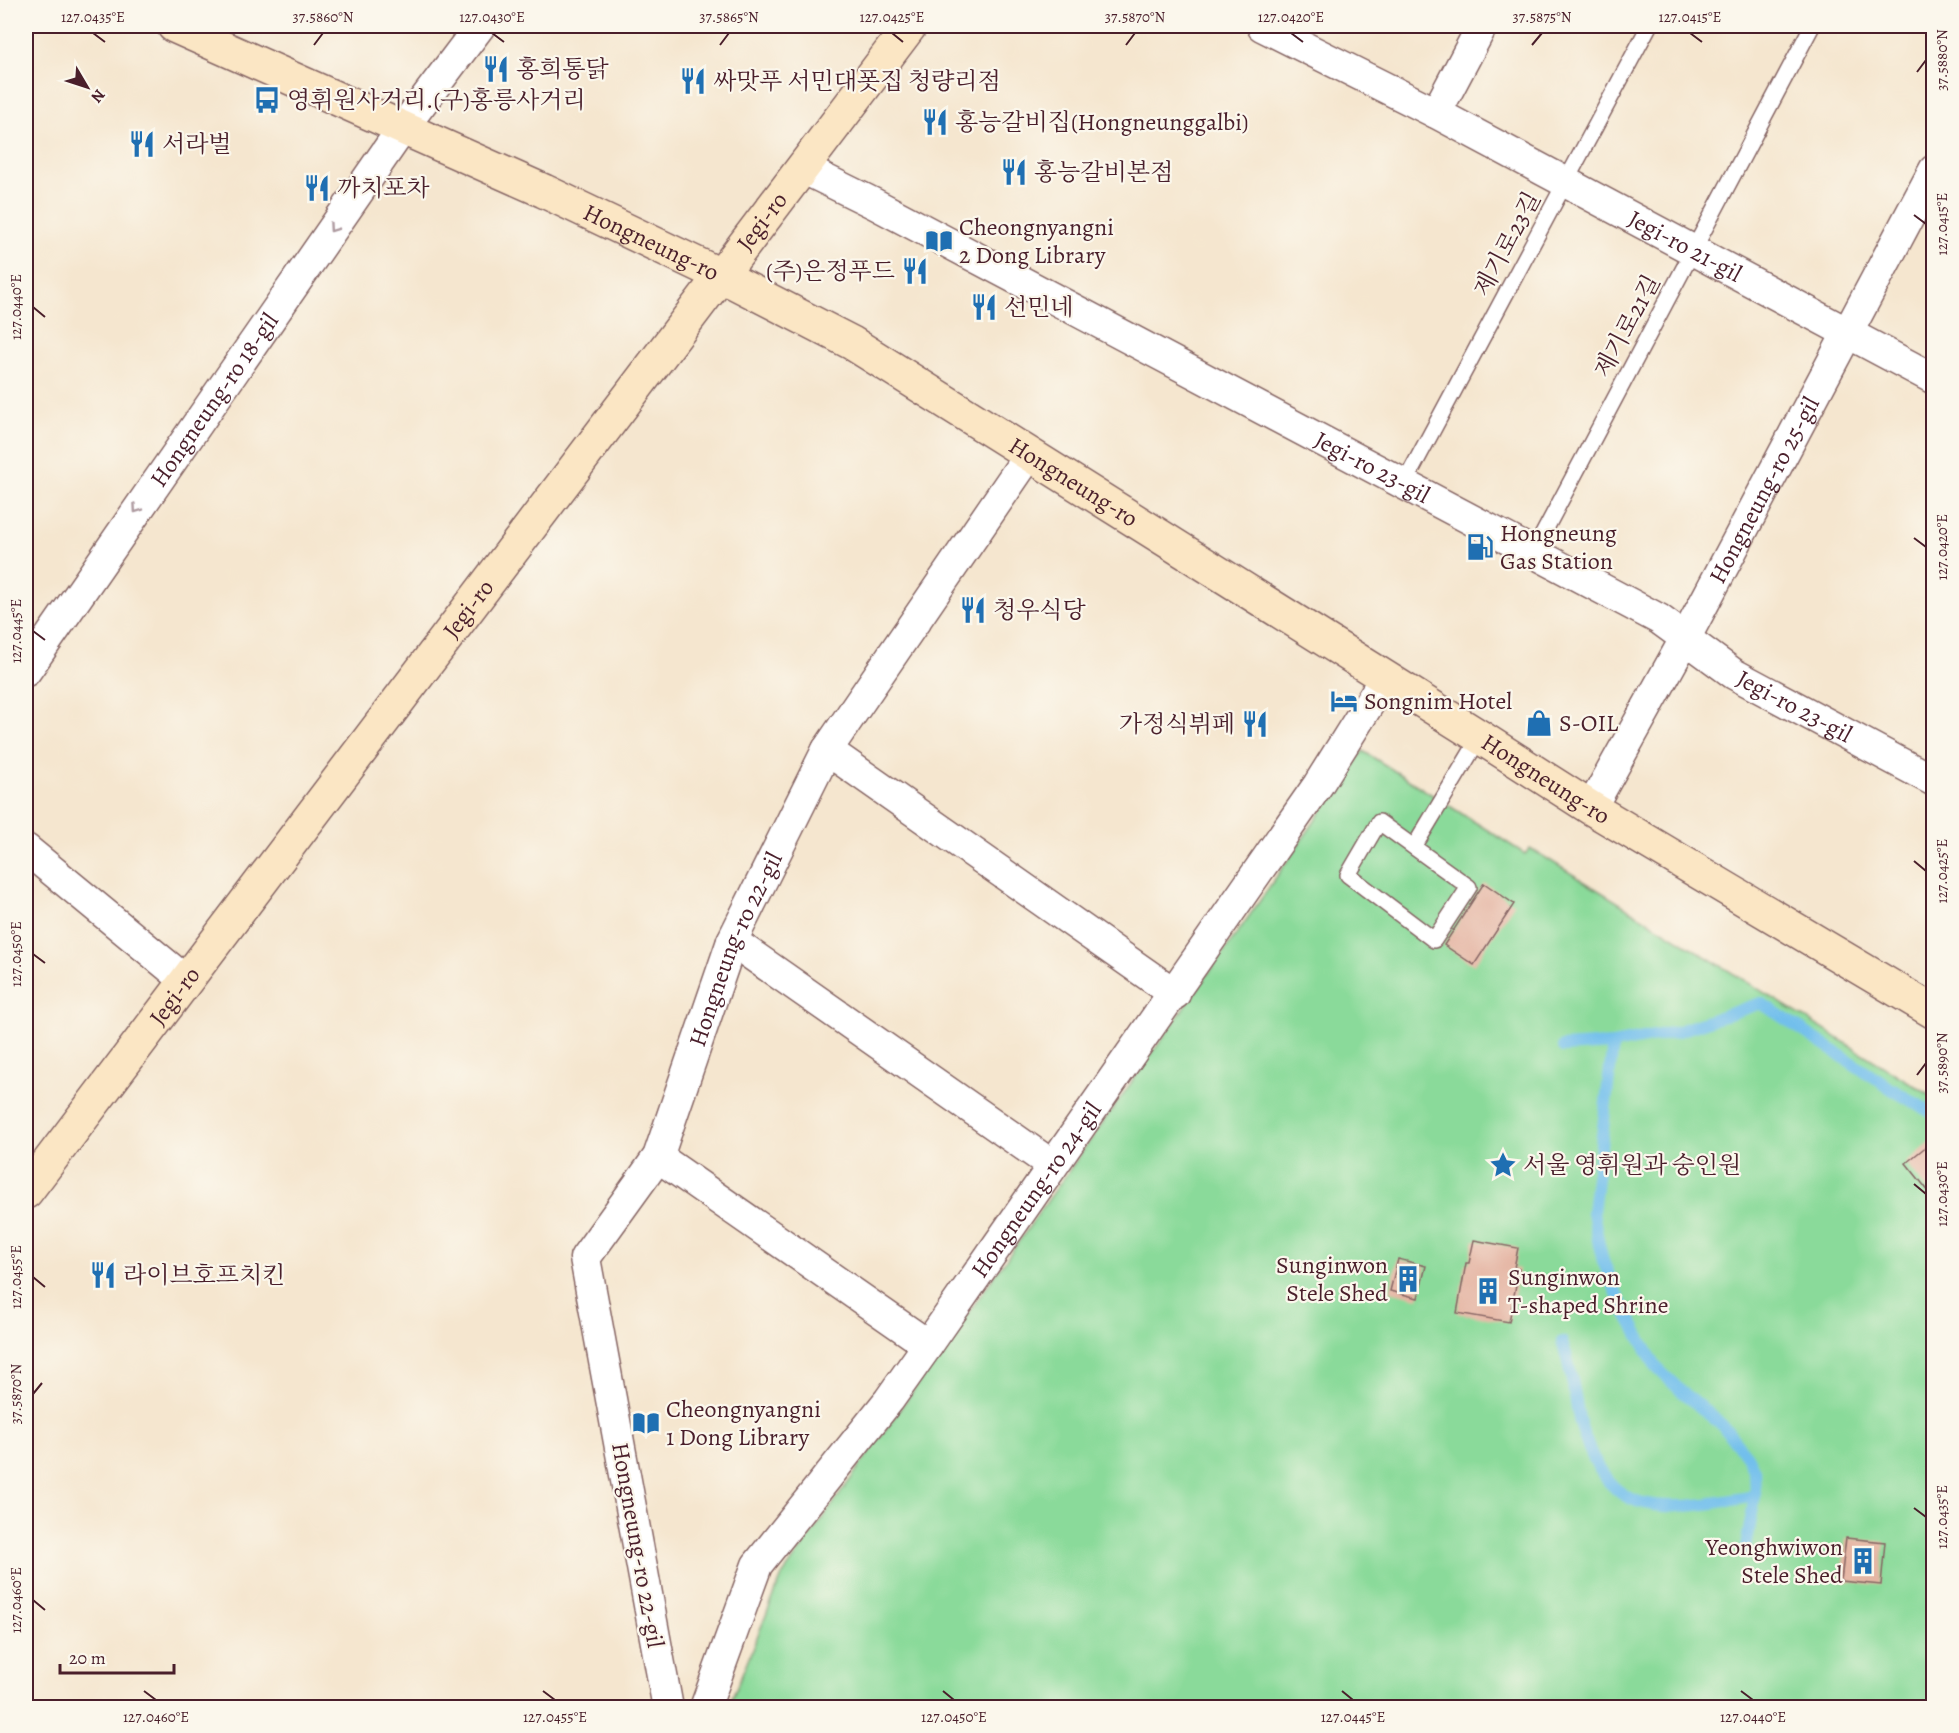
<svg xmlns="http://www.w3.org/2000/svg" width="1959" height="1733" font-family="Alegreya,'Noto Serif KR',serif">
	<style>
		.green { fill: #8ada9a; stroke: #6a7c62; stroke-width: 1.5 }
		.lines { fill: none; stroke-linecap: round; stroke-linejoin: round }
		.stream { stroke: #72bfec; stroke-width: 12 }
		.building { fill: #e5b6a4 }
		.service-casing { stroke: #866564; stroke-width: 18 }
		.minor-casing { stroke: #866564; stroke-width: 33 }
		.secondary-casing { stroke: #866564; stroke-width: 36 }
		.service { stroke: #fff; stroke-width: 15 }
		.minor { stroke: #fff; stroke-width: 30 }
		.secondary { stroke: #fbe6c4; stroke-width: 33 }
		.oneway { stroke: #ae9aa0 }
		.ticks { fill: none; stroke: #4a1f2b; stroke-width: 2 }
		.labels { text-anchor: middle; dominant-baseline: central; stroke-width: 4.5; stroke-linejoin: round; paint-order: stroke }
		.poi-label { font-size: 24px; fill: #4a1f2b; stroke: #fbf7ec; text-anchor: start }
		.street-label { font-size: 24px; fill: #4a1f2b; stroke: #fbf7ec }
		.neatline { fill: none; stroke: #4a1f2b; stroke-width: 2 }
		.ticks-label { font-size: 15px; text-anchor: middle; fill: #4a1f2b }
	</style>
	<rect width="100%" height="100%" fill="#fbf7ec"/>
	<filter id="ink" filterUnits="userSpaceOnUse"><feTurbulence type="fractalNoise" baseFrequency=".0167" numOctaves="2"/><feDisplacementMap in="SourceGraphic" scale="12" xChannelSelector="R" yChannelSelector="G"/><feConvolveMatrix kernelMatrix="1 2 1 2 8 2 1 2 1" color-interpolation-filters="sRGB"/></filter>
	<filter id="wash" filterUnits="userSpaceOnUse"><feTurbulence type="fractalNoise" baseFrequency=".008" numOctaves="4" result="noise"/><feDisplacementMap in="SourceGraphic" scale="24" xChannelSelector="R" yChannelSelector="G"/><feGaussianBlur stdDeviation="1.35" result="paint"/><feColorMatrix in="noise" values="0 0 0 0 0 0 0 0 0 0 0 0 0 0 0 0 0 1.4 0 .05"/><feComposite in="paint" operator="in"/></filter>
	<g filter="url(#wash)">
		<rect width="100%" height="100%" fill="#f5e6cf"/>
		<path class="green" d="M1363,751L1525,854L1530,848L1933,1097V1707L728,1708L782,1576L1259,902Z"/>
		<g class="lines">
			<g class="stream">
				<path d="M1613,1044L1593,1212L1598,1240L1603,1261L1620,1301L1656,1367L1682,1392L1722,1425L1747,1456L1754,1470L1755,1496L1746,1548"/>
				<path d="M1563,1047L1613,1044L1676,1032L1761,1003L1893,1090L1934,1114"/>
				<path d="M1562,1342C1572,1369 1574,1396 1580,1423C1587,1447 1600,1478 1621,1493C1653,1517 1719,1502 1755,1496"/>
			</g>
		</g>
		<g id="blocks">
			<g class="building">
				<path d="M1484,883L1514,904L1474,965L1444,945Z"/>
				<path d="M1934,1140V1198L1906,1163Z"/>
				<path d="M1474,1240L1518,1248L1514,1268L1519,1269L1509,1322L1457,1313L1466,1263H1469Z"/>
				<path d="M1398,1259L1426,1266L1418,1298L1390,1291Z"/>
				<path d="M1846,1538L1885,1542L1881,1585L1841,1581Z"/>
			</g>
		</g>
	</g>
	<g filter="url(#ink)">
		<use href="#blocks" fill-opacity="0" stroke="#866564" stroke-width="1.5"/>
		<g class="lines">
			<defs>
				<g id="service">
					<path d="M1404,484L1649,26"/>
					<path d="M1533,553L1812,26"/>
					<path d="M1379,822L1469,887L1434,940L1348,875Z"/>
					<path d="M1414,847L1480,737"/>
				</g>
				<g id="minor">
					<path id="s1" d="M1262,26L1436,113L1934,379"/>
					<path d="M1436,113L1482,26"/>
					<path id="s2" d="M802,168L875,204L1659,619L1734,674L1934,781"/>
					<path id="s3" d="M26,671L402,129L480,26"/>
					<path d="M827,750L1175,994"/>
					<path id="s4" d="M1591,808L1685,639L1934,170"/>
					<path d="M26,849L185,980"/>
					<path d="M732,941L1052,1165"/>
					<path d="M658,1157L928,1345"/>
					<path id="s5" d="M668,1708L585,1258L658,1157L732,941L827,750L1029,455"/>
					<path id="s6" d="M705,1708L757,1565L889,1400L928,1345L1318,785L1385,678"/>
				</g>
				<g id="secondary">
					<path id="s7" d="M174,26L544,191L720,275L852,343L1480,737L1591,808L1934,1012"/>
					<path id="s8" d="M26,1192L910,26"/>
				</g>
			</defs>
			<use href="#service" class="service-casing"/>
			<use href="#minor" class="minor-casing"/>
			<use href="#secondary" class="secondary-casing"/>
			<use href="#service" class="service"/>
			<use href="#minor" class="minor"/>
			<use href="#secondary" class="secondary"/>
		</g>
		<defs><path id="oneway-chevron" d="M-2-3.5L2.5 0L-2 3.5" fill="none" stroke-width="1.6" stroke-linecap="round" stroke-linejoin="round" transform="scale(1.5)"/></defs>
		<g class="oneway">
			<use href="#oneway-chevron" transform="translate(333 228) rotate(125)"/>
			<use href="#oneway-chevron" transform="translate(137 509) rotate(125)"/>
		</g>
	</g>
	<path class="ticks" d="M93,33L105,42M492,33L504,42M892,33L903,42M1291,33L1303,42M1690,33L1702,42M314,45L323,33M720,45L729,33M1126,45L1135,33M1532,45L1542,33M1917,72L1926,60M1914,215L1926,224M33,307L45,317M1914,538L1926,547M33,631L45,640M1914,861L1926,871M33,954L45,963M1917,1075L1926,1063M1914,1184L1926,1194M33,1277L45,1287M33,1394L42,1383M1914,1508L1926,1517M33,1600L45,1610M144,1691L156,1700M543,1691L555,1700M943,1691L954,1700M1342,1691L1353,1700M1741,1691L1753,1700"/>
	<defs>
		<symbol id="restaurant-bare" viewBox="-9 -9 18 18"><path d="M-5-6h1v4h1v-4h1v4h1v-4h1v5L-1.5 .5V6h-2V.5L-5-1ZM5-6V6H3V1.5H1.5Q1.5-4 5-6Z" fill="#1f6fb2" stroke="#fbf7ec" stroke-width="2.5" paint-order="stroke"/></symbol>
		<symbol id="bus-bare" viewBox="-9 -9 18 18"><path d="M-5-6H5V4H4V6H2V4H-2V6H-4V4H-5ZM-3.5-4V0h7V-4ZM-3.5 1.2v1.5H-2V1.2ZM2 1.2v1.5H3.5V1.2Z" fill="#1f6fb2" stroke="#fbf7ec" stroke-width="2.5" paint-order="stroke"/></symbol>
		<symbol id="library-bare" viewBox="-9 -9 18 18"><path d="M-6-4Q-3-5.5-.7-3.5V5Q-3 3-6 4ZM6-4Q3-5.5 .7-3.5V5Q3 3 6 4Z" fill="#1f6fb2" stroke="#fbf7ec" stroke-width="2.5" paint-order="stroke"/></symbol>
		<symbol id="fuel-bare" viewBox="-9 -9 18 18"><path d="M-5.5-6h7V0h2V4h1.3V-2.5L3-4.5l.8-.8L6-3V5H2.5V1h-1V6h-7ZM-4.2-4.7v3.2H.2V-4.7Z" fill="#1f6fb2" stroke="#fbf7ec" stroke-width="2.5" paint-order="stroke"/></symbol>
		<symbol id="hotel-bare" viewBox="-9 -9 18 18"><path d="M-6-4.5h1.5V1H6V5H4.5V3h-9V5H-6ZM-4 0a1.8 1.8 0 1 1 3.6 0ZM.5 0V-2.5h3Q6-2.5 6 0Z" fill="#1f6fb2" stroke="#fbf7ec" stroke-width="2.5" paint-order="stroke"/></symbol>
		<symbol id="shop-bare" viewBox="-9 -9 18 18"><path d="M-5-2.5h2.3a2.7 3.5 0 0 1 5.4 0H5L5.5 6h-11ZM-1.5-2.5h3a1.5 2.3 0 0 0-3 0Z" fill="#1f6fb2" stroke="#fbf7ec" stroke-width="2.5" paint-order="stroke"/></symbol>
		<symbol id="sight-bare" viewBox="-9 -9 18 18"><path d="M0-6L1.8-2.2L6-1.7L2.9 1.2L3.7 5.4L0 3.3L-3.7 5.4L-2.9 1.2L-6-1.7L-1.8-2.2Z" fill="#1f6fb2" stroke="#fbf7ec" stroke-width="2.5" paint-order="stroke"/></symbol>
		<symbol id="building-bare" viewBox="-9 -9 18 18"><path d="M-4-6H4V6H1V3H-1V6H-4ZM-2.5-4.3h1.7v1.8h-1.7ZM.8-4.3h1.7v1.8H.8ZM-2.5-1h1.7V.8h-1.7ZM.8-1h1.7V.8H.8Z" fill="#1f6fb2" stroke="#fbf7ec" stroke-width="2.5" paint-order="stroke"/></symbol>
	</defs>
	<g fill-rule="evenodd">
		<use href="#restaurant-bare" x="477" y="50" width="38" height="38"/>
		<use href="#restaurant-bare" x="674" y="62" width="38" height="38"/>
		<use href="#bus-bare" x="248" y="81" width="38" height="38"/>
		<use href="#restaurant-bare" x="916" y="103" width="38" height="38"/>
		<use href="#restaurant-bare" x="123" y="125" width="38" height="38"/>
		<use href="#restaurant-bare" x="995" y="153" width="38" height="38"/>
		<use href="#restaurant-bare" x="298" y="169" width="38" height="38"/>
		<use href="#library-bare" x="920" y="222" width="38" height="38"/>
		<use href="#restaurant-bare" x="896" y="252" width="38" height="38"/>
		<use href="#restaurant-bare" x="965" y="288" width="38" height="38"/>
		<use href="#fuel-bare" x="1461" y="528" width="38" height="38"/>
		<use href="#restaurant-bare" x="954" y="591" width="38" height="38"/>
		<use href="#hotel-bare" x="1325" y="682" width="38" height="38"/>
		<use href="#shop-bare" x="1520" y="704" width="38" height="38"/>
		<use href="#restaurant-bare" x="1236" y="705" width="38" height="38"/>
		<use href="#sight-bare" x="1484" y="1146" width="38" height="38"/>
		<use href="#restaurant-bare" x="84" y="1256" width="38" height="38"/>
		<use href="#building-bare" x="1389" y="1260" width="38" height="38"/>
		<use href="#building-bare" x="1469" y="1272" width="38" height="38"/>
		<use href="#library-bare" x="627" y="1404" width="38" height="38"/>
		<use href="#building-bare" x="1844" y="1542" width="38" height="38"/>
	</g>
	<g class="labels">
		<g class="poi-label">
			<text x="516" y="69">홍희통닭</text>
			<text x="713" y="81">싸맛푸 서민대폿집 청량리점</text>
			<text x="287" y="100">영휘원사거리.(구)홍릉사거리</text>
			<text x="955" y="122">홍능갈비집(Hongneunggalbi)</text>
			<text x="162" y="144">서라벌</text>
			<text x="1034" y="172">홍능갈비본점</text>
			<text x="337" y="188">까치포차</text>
			<text x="959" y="227">Cheongnyangni<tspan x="959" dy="28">2 Dong Library</tspan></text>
			<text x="895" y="271" text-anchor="end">(주)은정푸드</text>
			<text x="1004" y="307">선민네</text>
			<text x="1500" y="533">Hongneung<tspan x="1500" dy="28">Gas Station</tspan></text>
			<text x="993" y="610">청우식당</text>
			<text x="1364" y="701">Songnim Hotel</text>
			<text x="1559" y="723">S-OIL</text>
			<text x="1235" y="724" text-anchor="end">가정식뷔페</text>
			<text x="1523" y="1165">서울 영휘원과 숭인원</text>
			<text x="1388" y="1265" text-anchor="end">Sunginwon<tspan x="1388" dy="28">Stele Shed</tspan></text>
			<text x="123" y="1275">라이브호프치킨</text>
			<text x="1508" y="1277">Sunginwon<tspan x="1508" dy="28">T-shaped Shrine</tspan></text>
			<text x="666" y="1409">Cheongnyangni<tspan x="666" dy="28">1 Dong Library</tspan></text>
			<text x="1843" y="1547" text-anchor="end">Yeonghwiwon<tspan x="1843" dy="28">Stele Shed</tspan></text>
		</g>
		<g class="street-label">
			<text stroke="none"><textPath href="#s8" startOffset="1218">Jegi-ro</textPath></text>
			<text stroke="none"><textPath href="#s7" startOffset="524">Hongneung-ro</textPath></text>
			<text transform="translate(1507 244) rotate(-62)">제기로23길</text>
			<text stroke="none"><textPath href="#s1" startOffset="477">Jegi-ro 21-gil</textPath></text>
			<text transform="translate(1627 326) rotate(-62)">제기로21길</text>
			<text stroke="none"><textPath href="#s3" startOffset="330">Hongneung-ro 18-gil</textPath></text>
			<text stroke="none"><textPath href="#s2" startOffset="644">Jegi-ro 23-gil</textPath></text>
			<text stroke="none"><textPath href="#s7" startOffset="1010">Hongneung-ro</textPath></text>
			<text stroke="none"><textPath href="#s4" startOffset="362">Hongneung-ro 25-gil</textPath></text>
			<text stroke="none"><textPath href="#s8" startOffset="732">Jegi-ro</textPath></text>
			<text stroke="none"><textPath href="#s2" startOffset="1130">Jegi-ro 23-gil</textPath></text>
			<text stroke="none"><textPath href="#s7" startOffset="1568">Hongneung-ro</textPath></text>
			<text stroke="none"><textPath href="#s5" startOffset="804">Hongneung-ro 22-gil</textPath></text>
			<text stroke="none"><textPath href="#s8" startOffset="246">Jegi-ro</textPath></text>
			<text stroke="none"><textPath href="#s6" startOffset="620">Hongneung-ro 24-gil</textPath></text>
			<text transform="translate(638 1545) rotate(80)">Hongneung-ro 22-gil</text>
		</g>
	</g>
	<rect width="1959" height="1733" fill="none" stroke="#fbf7ec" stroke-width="66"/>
	<g transform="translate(87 87) rotate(129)" stroke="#fbf7ec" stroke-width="4.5" paint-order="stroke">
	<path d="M0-4.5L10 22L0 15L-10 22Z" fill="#4a1f2b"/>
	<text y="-9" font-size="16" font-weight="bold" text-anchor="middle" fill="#4a1f2b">N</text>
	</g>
	<path d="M60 1664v9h114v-9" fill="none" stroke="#4a1f2b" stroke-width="3"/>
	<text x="69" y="1664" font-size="18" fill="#4a1f2b" stroke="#fbf7ec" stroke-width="4.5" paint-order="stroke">20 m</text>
	<rect x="33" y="33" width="1893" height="1667" class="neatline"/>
	<g class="ticks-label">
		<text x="93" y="22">127.0435°E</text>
		<text x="323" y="22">37.5860°N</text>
		<text x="492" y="22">127.0430°E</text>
		<text x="729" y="22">37.5865°N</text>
		<text x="892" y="22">127.0425°E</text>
		<text x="1135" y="22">37.5870°N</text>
		<text x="1291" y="22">127.0420°E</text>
		<text x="1542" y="22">37.5875°N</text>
		<text x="1690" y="22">127.0415°E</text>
		<text transform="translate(1942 60) rotate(-90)" y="5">37.5880°N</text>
		<text transform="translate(1942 224) rotate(-90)" y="5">127.0415°E</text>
		<text transform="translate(16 307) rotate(-90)" y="5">127.0440°E</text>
		<text transform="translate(1942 547) rotate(-90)" y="5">127.0420°E</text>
		<text transform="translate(16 631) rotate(-90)" y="5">127.0445°E</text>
		<text transform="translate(1942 871) rotate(-90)" y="5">127.0425°E</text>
		<text transform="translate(16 954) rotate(-90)" y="5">127.0450°E</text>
		<text transform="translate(1942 1063) rotate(-90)" y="5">37.5890°N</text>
		<text transform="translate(1942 1194) rotate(-90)" y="5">127.0430°E</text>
		<text transform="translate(16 1277) rotate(-90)" y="5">127.0455°E</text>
		<text transform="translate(16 1394) rotate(-90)" y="5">37.5870°N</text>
		<text transform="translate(1942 1517) rotate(-90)" y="5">127.0435°E</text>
		<text transform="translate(16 1600) rotate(-90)" y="5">127.0460°E</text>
		<text x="156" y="1722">127.0460°E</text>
		<text x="555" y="1722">127.0455°E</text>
		<text x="954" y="1722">127.0450°E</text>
		<text x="1353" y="1722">127.0445°E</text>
		<text x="1753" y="1722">127.0440°E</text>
	</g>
</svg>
